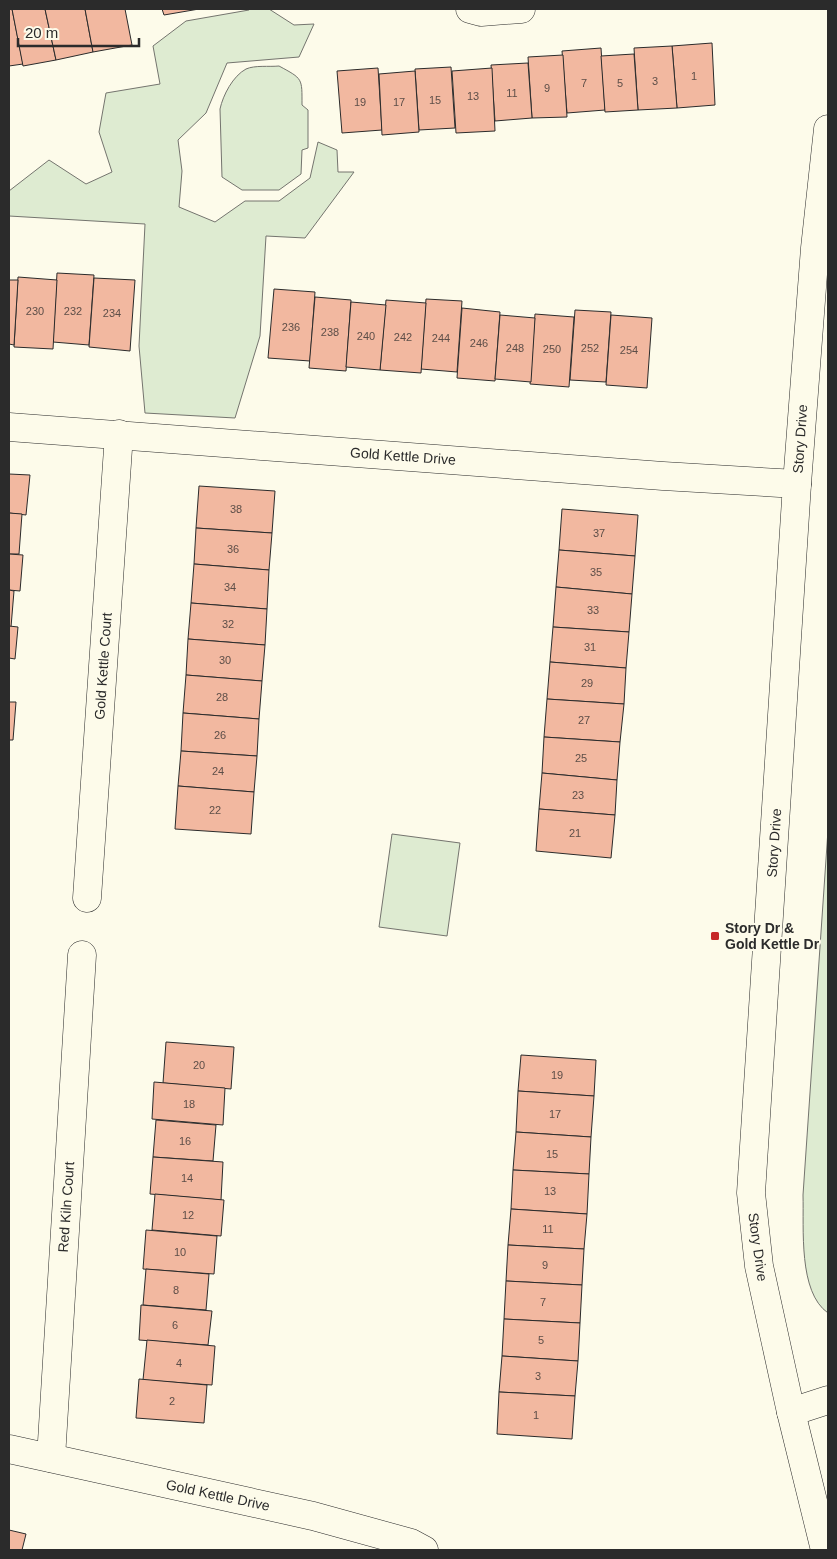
<svg xmlns="http://www.w3.org/2000/svg" width="837" height="1559" font-family="Helvetica,sans-serif">
	<style>
		.green { fill: #deebd1; stroke: #74746e }
		.building { fill: #f2b8a0; stroke: #2b2b2b }
		.lines { fill: none; stroke-linecap: round; stroke-linejoin: round }
		.minor-casing { stroke: #2b2b2b; stroke-width: 29 }
		.tertiary-casing { stroke: #2b2b2b; stroke-width: 29 }
		.minor { stroke: #fdfbea; stroke-width: 28 }
		.tertiary { stroke: #fdfbea; stroke-width: 28 }
		.poi-dot { fill: #c62828; stroke: #fdfbea; stroke-width: 2 }
		.labels { text-anchor: middle; dominant-baseline: central; stroke-width: 4; stroke-linejoin: round; paint-order: stroke }
		.number-label { font-size: 11px; fill: #5d4e48 }
		.street-label { font-size: 14px; fill: #2b2b2b; stroke: #fdfbea }
		.poi-label { font-size: 14px; font-weight: bold; fill: #2b2b2b; stroke: #fdfbea; text-anchor: start }
	</style>
	<rect width="100%" height="100%" fill="#fdfbea"/>
	<g class="green">
		<path d="M249,9H269L294,25L314,24L299,57L227,63L206,113L178,140L182,171L179,207L215,222L245,201H279L310,178L318,142L337,150L338,172H354L305,238L266,236L260,336L235,418L145,413L139,346L145,224L9,216V191L49,160L86,184L112,172L99,132L106,93L160,84L153,46L186,21L249,10Z"/>
		<path d="M279,66C303,79 302,78 302,105L308,110V148L302,150L301,174L279,190H242L222,177L220,109C223,95 233,76 246,69C255,65 269,67 279,66Z"/>
		<path d="M828,830V1313C798,1292 804,1228 803,1195Z"/>
		<path d="M392,834L460,843L447,936L379,927Z"/>
	</g>
	<g class="building">
		<path d="M9,9H12L23,64L9,66Z"/>
		<path d="M12,9H45L56,60L23,66Z"/>
		<path d="M45,9H85L93,52L56,60Z"/>
		<path d="M85,9H125L132,45L93,52Z"/>
		<path d="M162,9H199L164,15Z"/>
		<path d="M712,43L715,105L677,108L672,46Z"/>
		<path d="M672,46L677,108L638,110L634,48Z"/>
		<path d="M601,48L605,110L567,113L562,51Z"/>
		<path d="M634,54L638,110L605,112L601,56Z"/>
		<path d="M563,55L567,117L532,118L528,57Z"/>
		<path d="M528,63L532,118L495,121L491,65Z"/>
		<path d="M451,67L455,128L419,130L415,69Z"/>
		<path d="M378,68L382,130L342,133L337,71Z"/>
		<path d="M492,68L495,131L456,133L452,71Z"/>
		<path d="M415,71L419,132L382,135L379,74Z"/>
		<path d="M57,273L94,275L89,345L53,342Z"/>
		<path d="M18,277L57,280L53,349L14,347Z"/>
		<path d="M94,278L135,280L130,351L89,347Z"/>
		<path d="M9,280H18L14,345L9,344Z"/>
		<path d="M274,289L315,292L310,361L268,358Z"/>
		<path d="M315,297L351,300L346,371L309,368Z"/>
		<path d="M426,299L462,301L457,372L421,369Z"/>
		<path d="M386,300L426,303L421,373L380,370Z"/>
		<path d="M351,302L386,305L380,370L346,367Z"/>
		<path d="M462,308L500,312L495,381L457,378Z"/>
		<path d="M575,310L611,312L606,382L570,380Z"/>
		<path d="M535,314L574,317L569,387L530,384Z"/>
		<path d="M500,315L535,318L531,382L495,379Z"/>
		<path d="M611,315L652,318L647,388L606,385Z"/>
		<path d="M9,474L30,475L26,515L9,513Z"/>
		<path d="M199,486L275,491L272,533L196,528Z"/>
		<path d="M562,509L638,515L635,556L559,550Z"/>
		<path d="M9,513L22,514L19,554H9Z"/>
		<path d="M196,528L272,533L269,570L194,564Z"/>
		<path d="M559,550L635,556L632,594L556,587Z"/>
		<path d="M9,554L23,555L20,591L9,590Z"/>
		<path d="M194,564L269,570L267,609L191,603Z"/>
		<path d="M556,587L632,594L629,632L553,627Z"/>
		<path d="M9,590L14,591L11,627L9,626Z"/>
		<path d="M191,603L267,609L265,645L188,639Z"/>
		<path d="M9,626L18,627L15,659L9,658Z"/>
		<path d="M553,627L629,632L626,668L550,662Z"/>
		<path d="M188,639L265,645L262,681L186,675Z"/>
		<path d="M550,662L626,668L624,704L547,699Z"/>
		<path d="M186,675L262,681L259,719L183,713Z"/>
		<path d="M547,699L624,704L620,742L544,737Z"/>
		<path d="M9,702H16L13,740H9Z"/>
		<path d="M183,713L259,719L257,756L181,751Z"/>
		<path d="M544,737L620,742L617,780L542,773Z"/>
		<path d="M181,751L257,756L254,792L178,786Z"/>
		<path d="M542,773L617,780L615,815L539,809Z"/>
		<path d="M178,786L254,792L251,834L175,829Z"/>
		<path d="M539,809L615,815L611,858L536,851Z"/>
		<path d="M166,1042L234,1047L231,1089L163,1083Z"/>
		<path d="M521,1055L596,1060L594,1096L518,1091Z"/>
		<path d="M154,1082L225,1088L223,1125L152,1119Z"/>
		<path d="M518,1091L594,1096L591,1137L516,1132Z"/>
		<path d="M156,1120L216,1125L213,1161L153,1157Z"/>
		<path d="M516,1132L591,1137L589,1174L513,1170Z"/>
		<path d="M153,1157L223,1162L221,1200L150,1194Z"/>
		<path d="M513,1170L589,1174L587,1214L511,1209Z"/>
		<path d="M155,1194L224,1200L221,1236L152,1230Z"/>
		<path d="M511,1209L587,1214L584,1249L508,1245Z"/>
		<path d="M146,1230L217,1236L214,1274L143,1269Z"/>
		<path d="M508,1245L584,1249L582,1285L506,1281Z"/>
		<path d="M146,1269L209,1274L206,1310L143,1305Z"/>
		<path d="M506,1281L582,1285L580,1323L504,1319Z"/>
		<path d="M141,1305L212,1311L208,1345L139,1340Z"/>
		<path d="M504,1319L580,1323L578,1361L502,1356Z"/>
		<path d="M147,1340L215,1346L212,1385L143,1380Z"/>
		<path d="M502,1356L578,1361L575,1396L499,1392Z"/>
		<path d="M139,1379L207,1385L204,1423L136,1418Z"/>
		<path d="M499,1392L575,1396L572,1439L497,1434Z"/>
		<path d="M9,1530L26,1534L22,1550H9Z"/>
	</g>
	<g class="lines">
		<defs>
			<g id="minor">
				<path d="M470,9L481,12L521,9"/>
				<path d="M9,427L663,476L797,484"/>
				<path d="M87,898L119,434"/>
				<path d="M791,1412L828,1400"/>
				<path d="M9,1449L313,1516L411,1543L424,1550"/>
				<path d="M51,1458L82,955"/>
			</g>
			<path id="tertiary" d="M825,1550L791,1412L759,1266L751,1193L797,484L815,248L828,129"/>
		</defs>
		<use href="#minor" class="minor-casing"/>
		<use href="#tertiary" class="tertiary-casing"/>
		<use href="#minor" class="minor"/>
		<use href="#tertiary" class="tertiary"/>
	</g>
	<rect class="poi-dot" x="710" y="931" width="10" height="10" rx="2.5"/>
	<g class="labels">
		<g class="number-label">
			<text x="694" y="76">1</text>
			<text x="655" y="81">3</text>
			<text x="584" y="83">7</text>
			<text x="620" y="83">5</text>
			<text x="547" y="88">9</text>
			<text x="512" y="93">11</text>
			<text x="473" y="96">13</text>
			<text x="435" y="100">15</text>
			<text x="360" y="102">19</text>
			<text x="399" y="102">17</text>
			<text x="35" y="311">230</text>
			<text x="73" y="311">232</text>
			<text x="112" y="313">234</text>
			<text x="291" y="327">236</text>
			<text x="330" y="332">238</text>
			<text x="366" y="336">240</text>
			<text x="403" y="337">242</text>
			<text x="441" y="338">244</text>
			<text x="479" y="343">246</text>
			<text x="515" y="348">248</text>
			<text x="590" y="348">252</text>
			<text x="552" y="349">250</text>
			<text x="629" y="350">254</text>
			<text x="236" y="509">38</text>
			<text x="599" y="533">37</text>
			<text x="233" y="549">36</text>
			<text x="596" y="572">35</text>
			<text x="230" y="587">34</text>
			<text x="593" y="610">33</text>
			<text x="228" y="624">32</text>
			<text x="590" y="647">31</text>
			<text x="225" y="660">30</text>
			<text x="587" y="683">29</text>
			<text x="222" y="697">28</text>
			<text x="584" y="720">27</text>
			<text x="220" y="735">26</text>
			<text x="581" y="758">25</text>
			<text x="218" y="771">24</text>
			<text x="578" y="795">23</text>
			<text x="215" y="810">22</text>
			<text x="575" y="833">21</text>
			<text x="199" y="1065">20</text>
			<text x="557" y="1075">19</text>
			<text x="189" y="1104">18</text>
			<text x="555" y="1114">17</text>
			<text x="185" y="1141">16</text>
			<text x="552" y="1154">15</text>
			<text x="187" y="1178">14</text>
			<text x="550" y="1191">13</text>
			<text x="188" y="1215">12</text>
			<text x="548" y="1229">11</text>
			<text x="180" y="1252">10</text>
			<text x="545" y="1265">9</text>
			<text x="176" y="1290">8</text>
			<text x="543" y="1302">7</text>
			<text x="175" y="1325">6</text>
			<text x="541" y="1340">5</text>
			<text x="179" y="1363">4</text>
			<text x="538" y="1376">3</text>
			<text x="172" y="1401">2</text>
			<text x="536" y="1415">1</text>
		</g>
		<g class="street-label">
			<text transform="translate(800 439) rotate(-86)">Story Drive</text>
			<text transform="translate(403 456) rotate(4)">Gold Kettle Drive</text>
			<text transform="translate(103 666) rotate(-86)">Gold Kettle Court</text>
			<text transform="translate(774 843) rotate(-86)">Story Drive</text>
			<text transform="translate(66 1207) rotate(-86)">Red Kiln Court</text>
			<text transform="translate(758 1247) rotate(82)">Story Drive</text>
			<text transform="translate(218 1495) rotate(12)">Gold Kettle Drive</text>
		</g>
		<g class="poi-label">
			<text x="725" y="928">Story Dr &amp;<tspan x="725" dy="16">Gold Kettle Dr</tspan></text>
		</g>
	</g>
	<rect width="837" height="1559" fill="none" stroke="#2b2b2b" stroke-width="20"/>
	<path d="M18 38v8h121v-8" fill="none" stroke="#2b2b2b" stroke-width="2.5"/>
	<text x="25" y="38" font-size="15" fill="#2b2b2b" stroke="#fdfbea" stroke-width="4" paint-order="stroke">20 m</text>
</svg>
